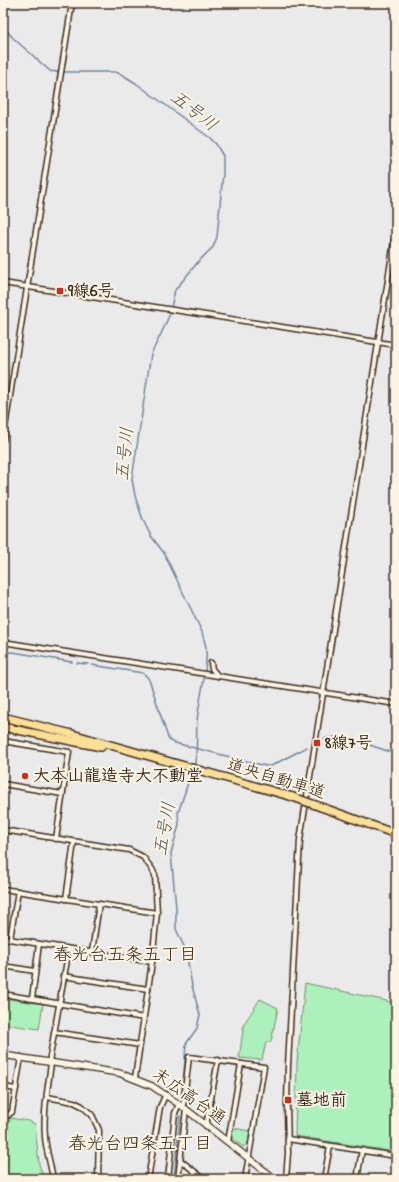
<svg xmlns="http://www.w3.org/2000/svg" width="399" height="1182" font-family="'Indie Flower','Klee One',sans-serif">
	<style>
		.green { fill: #acf0bb; stroke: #748d6c }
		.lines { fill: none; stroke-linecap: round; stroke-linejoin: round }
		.stream { stroke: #70859b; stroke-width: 1.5 }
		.street-casing { stroke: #3b2a1e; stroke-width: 7 }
		.secondary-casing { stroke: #3b2a1e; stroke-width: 8 }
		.highway-casing { stroke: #3b2a1e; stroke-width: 10 }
		.street { stroke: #fcf5e5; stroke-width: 4 }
		.secondary { stroke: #fcf5e5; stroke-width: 5.5 }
		.highway { stroke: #fbdf96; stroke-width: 7 }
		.highway-bridge-casing { stroke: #3b2a1e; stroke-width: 10; stroke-linecap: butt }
		.highway-bridge { stroke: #fbdf96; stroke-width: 7 }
		.poi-dot { fill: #c8321e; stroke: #fcf5e5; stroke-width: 1.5 }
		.labels { text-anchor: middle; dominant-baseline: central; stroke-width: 4; stroke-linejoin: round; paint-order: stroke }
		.poi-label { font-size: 17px; font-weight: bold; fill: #3b2a1e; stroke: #fcf5e5; text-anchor: start }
		.street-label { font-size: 17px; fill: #3b2a1e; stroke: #fcf5e5 }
		.water-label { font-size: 18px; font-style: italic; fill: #56575c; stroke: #fcf5e5 }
		.neighbourhood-label { font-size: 18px; fill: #3b2a1e; stroke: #fcf5e5 }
	</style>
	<rect width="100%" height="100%" fill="#eaeaea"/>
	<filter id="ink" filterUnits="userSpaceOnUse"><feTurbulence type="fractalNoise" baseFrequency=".025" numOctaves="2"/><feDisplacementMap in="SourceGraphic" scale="8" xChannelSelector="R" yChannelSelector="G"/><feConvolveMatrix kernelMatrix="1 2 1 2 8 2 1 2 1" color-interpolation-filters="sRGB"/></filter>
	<g filter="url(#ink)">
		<g class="green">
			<path d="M305,983L396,1003V1152L295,1136L297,1062Z"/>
			<path d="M3,998L43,1004L39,1029L3,1024Z"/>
			<path d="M260,999L278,1008L271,1042H266L262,1060L239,1058L244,1024Z"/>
			<path d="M10,1118L29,1121L35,1124L39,1164L44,1179H3V1120L10,1121Z"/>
			<path d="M233,1128L250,1131L248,1144L243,1147L231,1138Z"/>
		</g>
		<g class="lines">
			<g class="stream">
				<path d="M3,26L12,37L50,71L57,72H115L123,75L137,84L210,138L216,144L223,156V173L217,237L213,247L198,262L175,290L169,316L161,334L151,354L132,479L135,496L143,520L151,536L164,553L202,632C203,638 206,643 206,650C208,670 199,699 197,721C196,737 198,752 194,767"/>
				<path d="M3,653L13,652L72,662"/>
				<path d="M77,663L88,664"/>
				<path d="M92,665L143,673L148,678L150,682L168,738L170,741L175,743L266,766H271L307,747"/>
				<path d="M324,739C342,733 378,748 396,754"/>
				<path d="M183,1087L186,1044L197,1028L200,1015L192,986L186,951L176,929V908L171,853L179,825L178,813L192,771"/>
				<path d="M174,1179L180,1116"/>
			</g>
			<defs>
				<g id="street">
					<path d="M3,283L396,345"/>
					<path d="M3,440L72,3"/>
					<path d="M3,642L396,704"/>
					<path d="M211,663L212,669L218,676"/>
					<path d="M3,741L69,752L56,839"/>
					<path d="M3,784L62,794"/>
					<path d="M3,830L129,850L143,857L152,869L155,875L157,913L152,962L135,1078"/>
					<path d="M3,889L157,913"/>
					<path d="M66,899L74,842"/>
					<path d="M3,938L152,962"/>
					<path d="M10,939L18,891"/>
					<path d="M92,952L99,904"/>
					<path d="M3,966L35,971"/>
					<path d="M63,976L148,989"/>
					<path d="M3,994L144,1018"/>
					<path d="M32,999L39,944"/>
					<path d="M54,1032L140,1045"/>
					<path d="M49,1062L69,949"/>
					<path d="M51,1063C48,1087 43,1112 45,1137C46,1151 51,1165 53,1179"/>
					<path d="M3,1087L16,1089"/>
					<path d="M47,1097L74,1102L82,1106L92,1115L99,1130L98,1179"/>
					<path d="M183,1107L189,1057L264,1067L245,1179"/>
					<path d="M3,1116H7L12,1112L21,1057"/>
					<path d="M206,1126L218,1060"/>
					<path d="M288,1139L396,1156"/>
					<path d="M228,1142L241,1064"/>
					<path d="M180,1160L204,1179"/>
					<path d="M148,1179L160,1107L166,1094"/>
					<path d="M168,1179L175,1113L179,1104"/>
					<path d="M178,1179L186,1109"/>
					<path d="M286,1179L288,1153L287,1105L288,1065L300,840L396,229"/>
					<path d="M324,1179L330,1146"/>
					<path d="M357,1179L362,1150"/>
				</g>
				<path id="secondary" d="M3,1055L119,1073L152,1086L183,1107L275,1179"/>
				<g id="highway">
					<path d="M3,717L72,734L293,797"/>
					<path d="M3,727L101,747"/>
					<path d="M321,807L396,834"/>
				</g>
			</defs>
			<use href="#street" class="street-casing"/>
			<use href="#secondary" class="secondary-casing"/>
			<use href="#highway" class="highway-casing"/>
			<use href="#street" class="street"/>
			<use href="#secondary" class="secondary"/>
			<use href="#highway" class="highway"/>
			<defs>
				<path id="highway-bridge" d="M293,797L321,807"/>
			</defs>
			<use href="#highway-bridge" class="highway-bridge-casing"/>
			<use href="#highway-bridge" class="highway-bridge"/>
		</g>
	</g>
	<g class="poi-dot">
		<rect x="56" y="287" width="8" height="8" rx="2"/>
		<rect x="313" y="739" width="8" height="8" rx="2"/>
		<circle cx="25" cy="776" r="4"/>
		<rect x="284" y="1096" width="8" height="8" rx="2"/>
	</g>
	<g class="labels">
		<g class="poi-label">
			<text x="68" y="291">9線6号</text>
			<text x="325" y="743">8線7号</text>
			<text x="33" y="776">大本山龍造寺大不動堂</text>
			<text x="296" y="1100">墓地前</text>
		</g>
		<g class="street-label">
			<text transform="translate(276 779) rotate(17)">道央自動車道</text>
			<text transform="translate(189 1097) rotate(35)">末広高台通</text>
		</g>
		<g class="water-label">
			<text transform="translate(193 112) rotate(38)">五号川</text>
			<text transform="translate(126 454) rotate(-84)">五号川</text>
			<text transform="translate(166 829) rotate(-80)">五号川</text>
		</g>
		<g class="neighbourhood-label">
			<text x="125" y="956">春光台五条五丁目</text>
			<text x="140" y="1145">春光台四条五丁目</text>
		</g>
	</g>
	<rect width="399" height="1182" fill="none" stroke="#fcf5e5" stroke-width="16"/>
	<rect x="8" y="8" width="383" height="1166" fill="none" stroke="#3b2a1e" stroke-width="1.5" filter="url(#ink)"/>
</svg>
